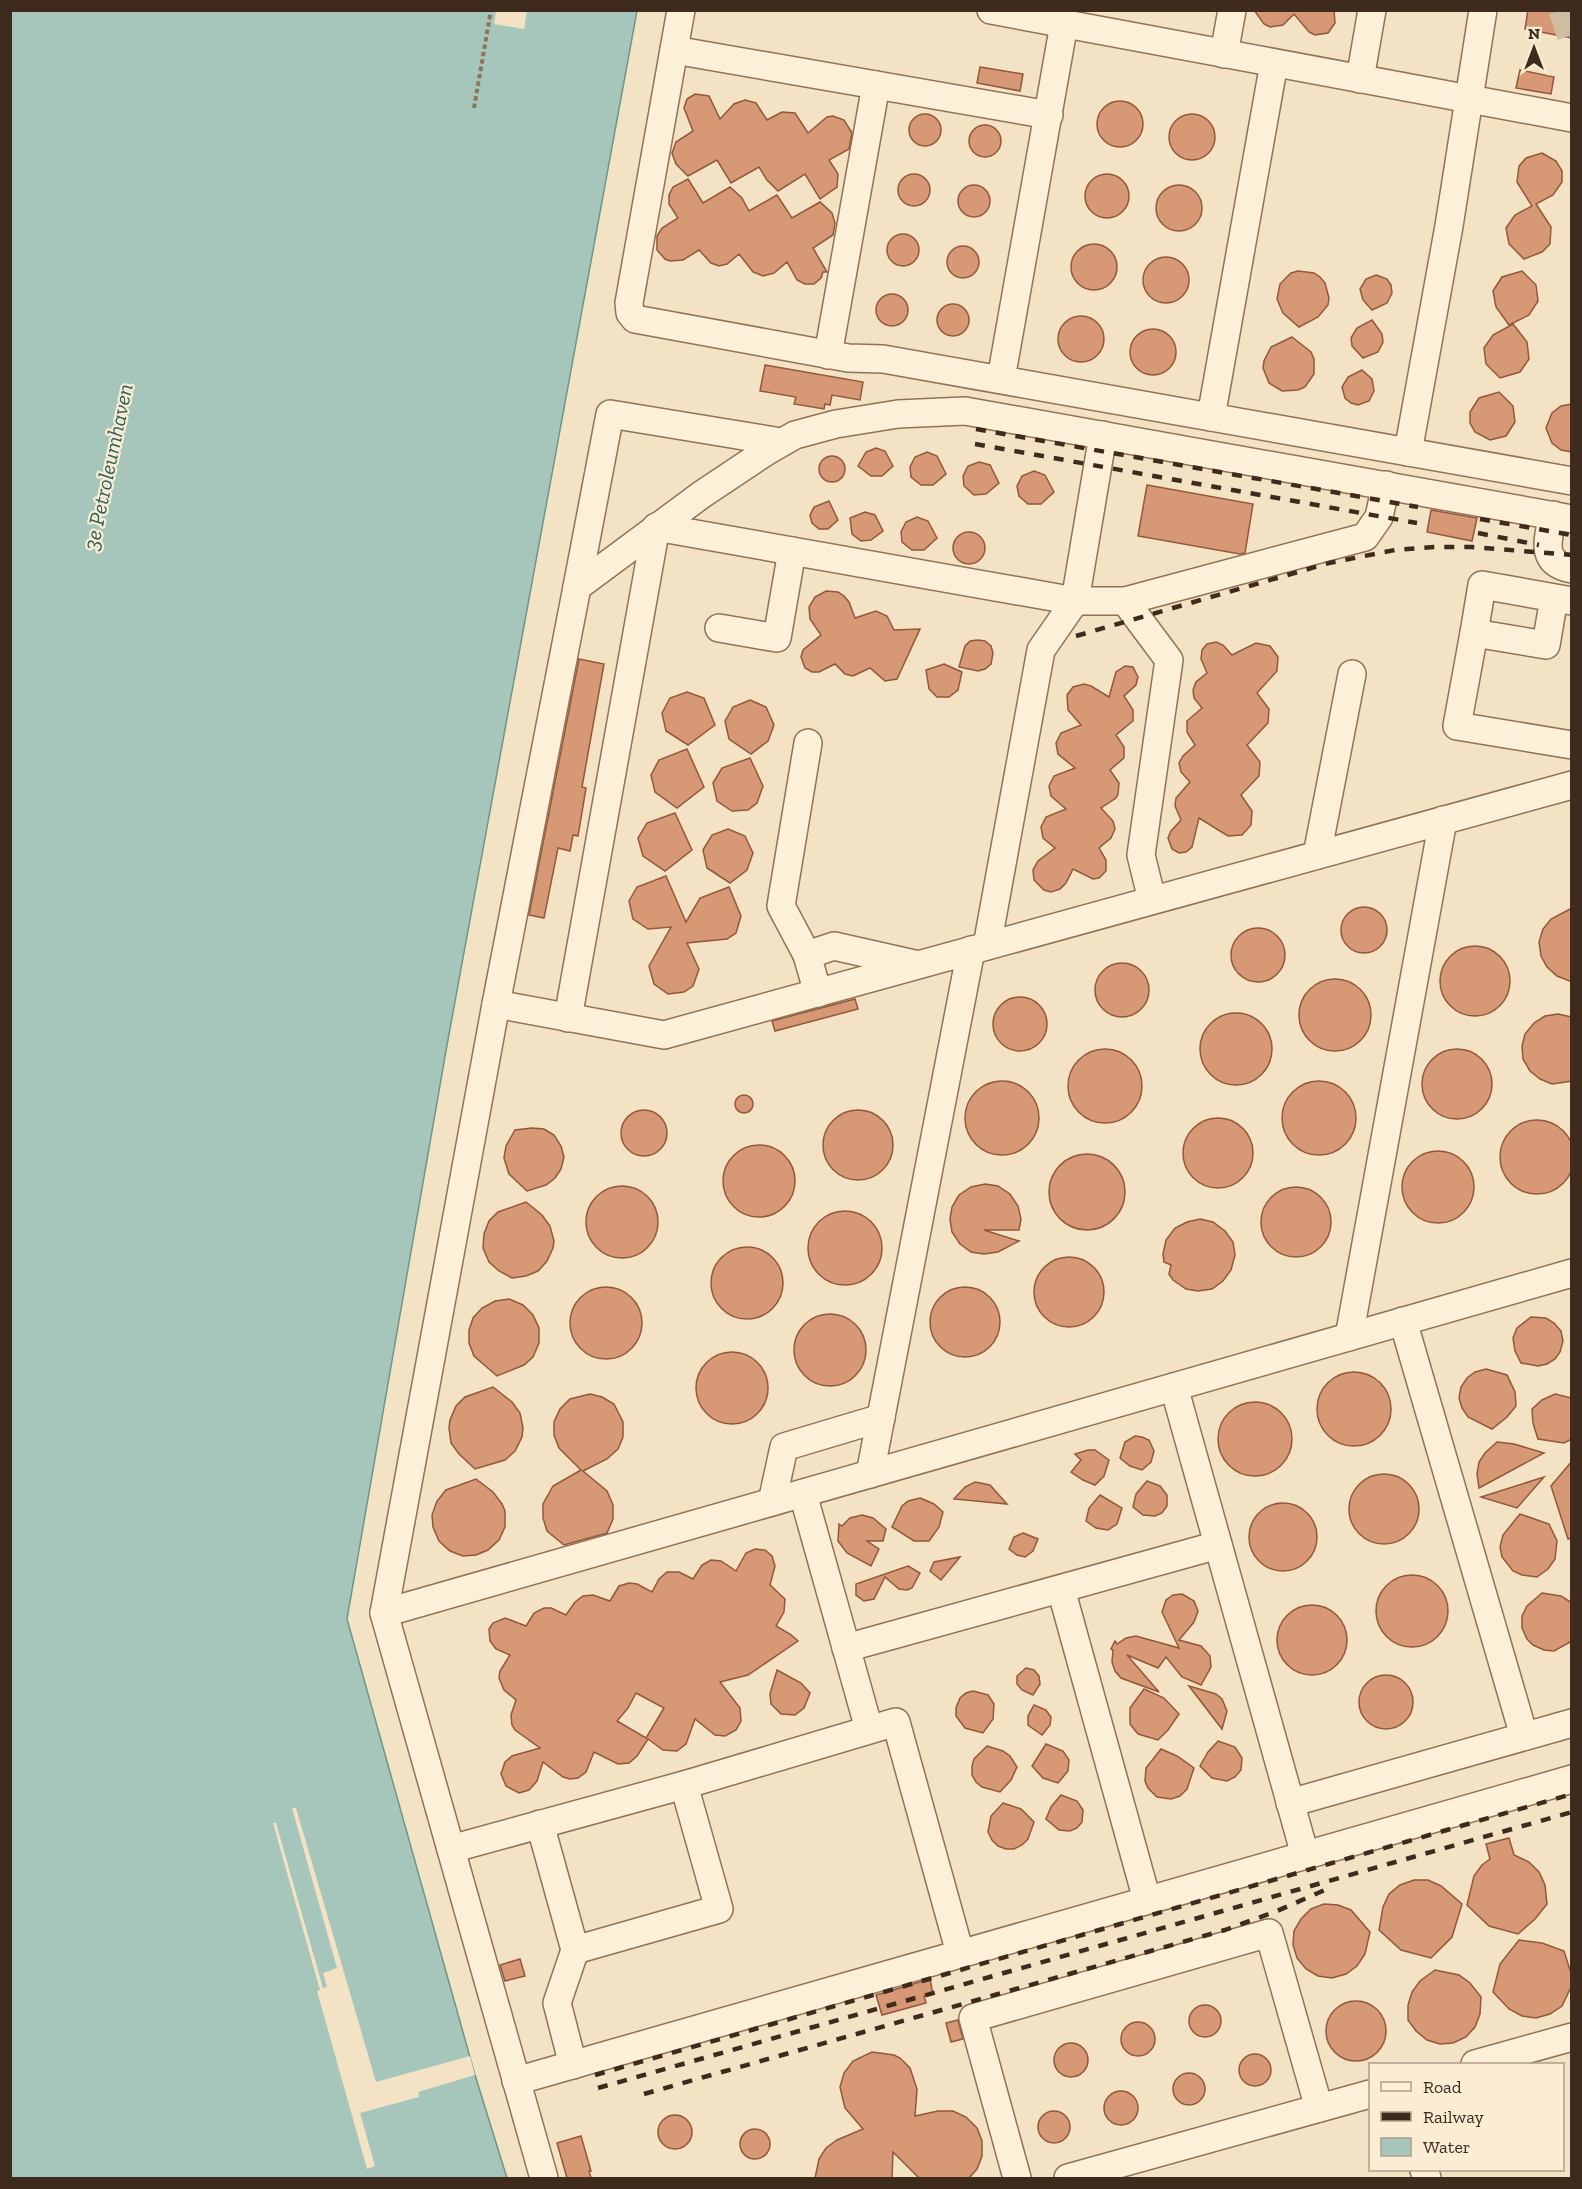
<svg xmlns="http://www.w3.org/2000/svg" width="1582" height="2189" font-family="'Zilla Slab',serif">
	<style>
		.water { fill: #a6c6bb; stroke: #6b9689; stroke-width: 1.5 }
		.pier { fill: #f3e2c3 }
		.building { fill: #d69875; stroke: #93583a; stroke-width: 1.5; fill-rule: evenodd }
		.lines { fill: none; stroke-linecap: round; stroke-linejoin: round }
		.minor-tunnel { stroke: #cfbda2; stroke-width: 27; stroke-dasharray: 27 14; stroke-linecap: butt }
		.minor-casing { stroke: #907357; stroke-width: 30 }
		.path { stroke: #907357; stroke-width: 4; stroke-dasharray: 4.5 3; stroke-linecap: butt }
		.minor { stroke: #fcf0d8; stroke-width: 27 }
		.rail { stroke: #3f2b1d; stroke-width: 4.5; stroke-dasharray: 10 10; stroke-linecap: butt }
		.labels { text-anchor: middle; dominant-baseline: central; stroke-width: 4.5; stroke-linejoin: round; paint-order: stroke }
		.water-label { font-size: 22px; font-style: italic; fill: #2b605a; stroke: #faedd4 }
	</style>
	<rect width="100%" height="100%" fill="#f3e2c3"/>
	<path class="water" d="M11,11H637L447,1045L347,1619L475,2075L507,2178H11Z"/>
	<g class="pier">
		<path d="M496,11H527L524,29L494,24Z"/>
		<path d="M292,1808H296L376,2082L470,2056L475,2075L418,2092L419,2097L360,2113L375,2166L367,2169L317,1991L320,1990L273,1823H276L323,1988L327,1987L323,1973L337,1968Z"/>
	</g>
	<g class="building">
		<path d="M1254,10H1334L1335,23L1328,33L1315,35L1309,32L1294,14L1283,25L1270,27L1264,24Z"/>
		<path d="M1528,10H1572V38L1525,29Z"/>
		<path d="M980,67L1023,74L1020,91L977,83Z"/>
		<path d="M1520,70L1554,77L1551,94L1516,88Z"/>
		<path d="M695,94L709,96L720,119L734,104L745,100L756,103L767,120L782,112L795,113L808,133L827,117L833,116L844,120L852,133L849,149L829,160L838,174L837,187L820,199L805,174L778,191L767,180L759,167L731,183L717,160L688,176L676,164L672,153L676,142L693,131L684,108L687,99Z"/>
		<circle cx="1120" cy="124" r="23"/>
		<circle cx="925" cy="130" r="16"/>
		<circle cx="1192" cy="137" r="23"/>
		<circle cx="985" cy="141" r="16"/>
		<path d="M1542,153L1556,161L1562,171V182L1553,195L1536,204L1551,227L1550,244L1542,252L1524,259L1509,244L1506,228L1515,215L1532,206L1517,182L1519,166L1526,158Z"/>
		<circle cx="1107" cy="196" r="22"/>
		<circle cx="914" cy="190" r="16"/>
		<path d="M688,179L703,203L730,187L742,198L749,211L777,195L792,218L820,202L832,213L835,223L833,235L813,248L827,272H823L821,278L814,284H805L797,280L787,262L774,273L763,276L753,272L739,254L727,264L719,266L711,263L699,250L683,260L670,261L665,259L657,250V236L662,228L678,218L669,204V195L673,187Z"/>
		<circle cx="974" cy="201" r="16"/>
		<circle cx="1179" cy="208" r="23"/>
		<circle cx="903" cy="250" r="16"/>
		<circle cx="1094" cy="267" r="23"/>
		<circle cx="963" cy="262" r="16"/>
		<circle cx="1166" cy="280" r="23"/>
		<path d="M1298,271L1314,273L1320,277L1325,283L1329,298L1328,305L1318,317L1299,327L1283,313L1277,299L1280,284L1291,273Z"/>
		<path d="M1522,271L1536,285L1538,301L1529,315L1509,325L1496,307L1493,291L1502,277Z"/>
		<path d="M1376,275L1387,279L1391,285L1392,293L1387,303L1372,310L1363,300L1360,289L1366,279Z"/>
		<circle cx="892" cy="310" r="16"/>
		<circle cx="953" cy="320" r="16"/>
		<circle cx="1081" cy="339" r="23"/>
		<path d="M1372,320L1382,334L1383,342L1378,352L1363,358L1352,346L1351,338L1357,328Z"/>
		<path d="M1513,324L1527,342L1529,359L1520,372L1500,378L1486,364L1484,348L1493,335Z"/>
		<circle cx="1153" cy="352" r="23"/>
		<path d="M1292,337L1311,352L1314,359V374L1305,387L1298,390L1282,391L1269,383L1263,368L1264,361L1271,347Z"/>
		<path d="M765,365L863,382L860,400L832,395L830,405L825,404L824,409L794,404L796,397L760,391Z"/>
		<path d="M1362,370L1372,379L1374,391L1369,401L1358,405L1351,403L1345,398L1342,387L1348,377Z"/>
		<path d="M1499,392L1513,406L1515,422L1506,436L1490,440L1475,432L1470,423V412L1479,398Z"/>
		<path d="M1572,404V452L1561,450L1552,443L1546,428L1552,413L1561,406Z"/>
		<path d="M876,448L885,451L893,466L882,476H871L858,466L866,452Z"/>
		<path d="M927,452L937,456L946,474L933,485H921L911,477L910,467L915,457Z"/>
		<circle cx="832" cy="469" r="13"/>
		<path d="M979,462L990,465L999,483L986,494L974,495L964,486L963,476L968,466Z"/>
		<path d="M1034,471L1045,475L1054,492L1041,504H1028L1019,496L1017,486L1022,476Z"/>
		<path d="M1147,485L1253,504L1245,553L1240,554L1138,536Z"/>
		<path d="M829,501L838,520L828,529H819L812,523L810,515L814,507Z"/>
		<path d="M1431,510L1477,518L1472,541L1427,532Z"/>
		<path d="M865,512L875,515L883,531L871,540L861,541L852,534L850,518Z"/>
		<path d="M917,517L928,521L937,538L924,550H912L902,542L901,532L906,522Z"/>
		<circle cx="969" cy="548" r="16"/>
		<path d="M826,591L838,592L844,596L849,602L855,618L876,611L887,616L894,630L920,629L897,679L885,681L870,668L853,676L845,674L835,664L819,672H812L805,668L801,657L803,650L821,635L810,619L809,607L815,597Z"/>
		<path d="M978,640L985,641L991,646L993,653L991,664L985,669L978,671L959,667L965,646L970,641Z"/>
		<path d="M1216,642L1223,645L1232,655L1256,643L1270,646L1278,657L1277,671L1257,693L1269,709L1268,723L1247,745L1260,762L1259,776L1241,795L1252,811L1251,825L1242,835L1228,836L1199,818L1192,847L1186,852L1179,853L1172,849L1168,838L1171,831L1181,820L1175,806L1176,798L1190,782L1181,772L1179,763L1183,756L1195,745L1187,732V721L1202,708L1194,698L1193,690L1196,682L1207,673L1201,659L1202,650L1207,644Z"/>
		<path d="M579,659L604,664L582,787L586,788L578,836L573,835L570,851L558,848L544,918L529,915Z"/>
		<path d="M944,664L962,672L958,690L949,697H937L929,689L926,670Z"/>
		<path d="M1125,666L1133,667L1138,677L1136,685L1124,696L1133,710V721L1116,735L1124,747V758L1110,770L1119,783L1118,794L1116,798L1101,808L1113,821L1115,829L1111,838L1099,848L1106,860V871L1099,878L1093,879L1073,869L1066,883L1060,889L1051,892L1044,890L1034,880L1033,870L1038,861L1055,848L1043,838L1041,827L1046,817L1066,809L1051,796L1049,786L1054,776L1075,768L1058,754L1056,743L1061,733L1081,725L1068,710L1067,695L1073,687L1084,684L1091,686L1109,697L1116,672Z"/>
		<path d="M687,692L704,698L715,725L688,745L666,731L662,713L670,698Z"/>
		<path d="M750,700L766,707L774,725L768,741L751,754L729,739L725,721L733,707Z"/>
		<path d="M687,749L704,787L677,808L655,792L651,775L659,760Z"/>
		<path d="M750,758L763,786L757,803L748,810L732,811L717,801L713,783L722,768Z"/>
		<path d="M675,813L692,850L665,871L643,856L638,838L647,823Z"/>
		<path d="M728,829L745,836L753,853L747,870L730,883L707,868L703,850L712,835Z"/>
		<path d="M666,876L686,922L700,898L729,887L741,916L736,933L727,939L687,943L699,969L693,986L684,992L668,994L654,984L649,966L671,927L648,929L633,919L629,901L637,887Z"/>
		<circle cx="1364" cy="930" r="23"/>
		<path d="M1572,908V982L1557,976L1547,967L1541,956L1539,942L1543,929L1551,919Z"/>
		<circle cx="1258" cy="955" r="27"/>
		<circle cx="1475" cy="981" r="35"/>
		<circle cx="1122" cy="990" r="27"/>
		<circle cx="1335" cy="1015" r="36"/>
		<circle cx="1020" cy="1024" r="27"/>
		<path d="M855,999L858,1009L775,1031L772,1021Z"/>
		<circle cx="1236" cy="1049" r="36"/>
		<path d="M1558,1014L1572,1017V1081L1552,1084L1540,1079L1530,1071L1523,1059L1522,1046L1525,1034L1534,1023L1545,1016Z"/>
		<circle cx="1105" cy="1086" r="37"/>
		<circle cx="1457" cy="1084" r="35"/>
		<circle cx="1319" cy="1118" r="37"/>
		<circle cx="1002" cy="1118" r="37"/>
		<circle cx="744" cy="1104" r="9"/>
		<circle cx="858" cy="1145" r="35"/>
		<circle cx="644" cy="1133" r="23"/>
		<circle cx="1218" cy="1153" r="35"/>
		<circle cx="1537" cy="1157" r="37"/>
		<path d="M532,1128L544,1129L554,1135L561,1146L564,1157L561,1169L555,1178L546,1185L527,1191L509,1174L504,1158L506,1146L515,1130Z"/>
		<circle cx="759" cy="1181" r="36"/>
		<circle cx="1438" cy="1187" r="36"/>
		<circle cx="1087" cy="1192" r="38"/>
		<path d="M985,1184L998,1186L1010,1194L1018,1206L1021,1219L1019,1230H984L1019,1241L998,1252L984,1254L971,1252L960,1244L952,1232L950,1219L952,1207L959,1195L971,1187Z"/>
		<circle cx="622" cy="1222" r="36"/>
		<circle cx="1296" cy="1222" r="35"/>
		<path d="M526,1202L542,1215L550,1226L554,1241L553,1248L547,1261L538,1271L526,1276L512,1278L499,1271L489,1262L483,1248L484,1234L489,1221L498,1212Z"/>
		<circle cx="845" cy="1248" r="37"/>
		<path d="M1200,1219L1213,1222L1225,1231L1233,1242L1235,1255L1231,1270L1223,1281L1212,1289L1198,1291L1186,1289L1173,1280L1169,1274L1171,1265L1164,1262L1163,1254L1166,1240L1175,1228L1187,1222Z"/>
		<circle cx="747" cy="1283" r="36"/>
		<circle cx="1069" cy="1292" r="35"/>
		<circle cx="965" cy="1322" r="35"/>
		<circle cx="606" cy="1323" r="36"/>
		<path d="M509,1299L523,1305L533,1315L539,1328V1343L533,1357L524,1365L497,1376L474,1356L469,1343V1330L473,1318L482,1308L495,1301Z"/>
		<circle cx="830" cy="1350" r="36"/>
		<path d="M1531,1317L1546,1318L1554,1323L1561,1331L1563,1341L1560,1352L1555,1359L1547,1364L1538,1366L1521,1363L1515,1351L1513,1338L1517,1328Z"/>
		<circle cx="732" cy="1388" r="36"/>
		<path d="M1486,1369L1507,1375L1515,1392L1516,1406L1507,1417L1492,1429L1468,1417L1462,1408L1459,1398L1461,1387L1467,1378L1475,1372Z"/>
		<circle cx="1354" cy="1409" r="37"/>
		<path d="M493,1387L512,1402L520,1413L523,1428L522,1437L515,1451L505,1460L475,1469L459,1454L451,1443L449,1428L450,1420L456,1406L465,1397Z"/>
		<path d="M590,1394L602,1397L614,1404L623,1422V1437L618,1449L607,1459L583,1471L607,1491L613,1505V1519L607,1533L564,1545L547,1531L543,1518V1504L553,1486L581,1470L559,1448L554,1435V1422L560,1409L570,1399Z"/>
		<path d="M1555,1394L1572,1398V1439L1564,1443L1538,1439L1533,1423L1532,1409L1542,1400Z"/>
		<circle cx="1255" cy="1439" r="37"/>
		<path d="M1135,1436L1142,1437L1149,1440L1154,1451L1151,1462L1142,1470L1130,1466L1120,1458L1125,1442Z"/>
		<path d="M1497,1442L1514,1444L1544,1453L1479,1488L1477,1474L1479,1462L1485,1453Z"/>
		<path d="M1088,1450H1095L1109,1460L1104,1476L1095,1485L1083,1480L1071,1472L1081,1460L1075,1454Z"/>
		<path d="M1572,1461V1538L1568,1539L1551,1486Z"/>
		<circle cx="1384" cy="1509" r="35"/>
		<path d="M1544,1477L1517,1508L1481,1497Z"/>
		<path d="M476,1479L493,1492L502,1504L505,1511V1527L499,1540L488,1550L476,1555L463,1556L450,1551L439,1541L433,1527L432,1515L437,1501L446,1490Z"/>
		<path d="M1147,1481L1160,1486L1167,1495V1506L1162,1513L1155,1516L1143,1515L1133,1507L1136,1494Z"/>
		<path d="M975,1482L990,1485L1007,1504L954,1499L965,1487Z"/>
		<path d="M1100,1495L1122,1508L1117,1524L1108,1530L1096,1528L1086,1521L1089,1508Z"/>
		<path d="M920,1498L934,1504L943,1512L939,1527L929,1541H914L892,1527L902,1506L908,1501Z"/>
		<circle cx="1283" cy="1537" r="34"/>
		<path d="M1520,1514L1549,1524L1557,1541L1555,1559L1548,1569L1537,1577L1522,1575L1513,1571L1502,1557L1500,1547L1503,1535Z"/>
		<path d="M862,1515L873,1518L886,1529L883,1541H867L879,1549L871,1566L847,1553L838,1541L839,1524L842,1526L850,1518Z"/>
		<path d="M1023,1533L1038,1539L1033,1551L1025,1557L1017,1555L1009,1549L1014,1537Z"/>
		<path d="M755,1549L765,1550L772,1556L775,1566L770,1585L785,1599L784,1612L776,1626L790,1634L798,1641L748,1675L720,1682L740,1708L741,1721L736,1730L725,1736L715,1735L695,1719L686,1744L677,1751L663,1750L648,1739L637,1756L629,1763L618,1764L594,1752L586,1772L578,1778L570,1779L563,1777L543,1762L537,1781L529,1790L519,1793L506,1786L501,1774L505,1762L512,1756L540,1748L515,1730L512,1725L511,1715L516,1700L504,1690L499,1678L500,1671L510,1655L496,1649L490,1641L489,1629L493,1623L505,1618L526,1626L534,1613L544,1608H551L566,1615L575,1602L583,1596L593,1595L610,1601L619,1586L629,1583L637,1584L652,1592L659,1579L667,1572H679L693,1579L702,1565L711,1560L721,1561L736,1571L746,1553ZM636,1693L664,1708L646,1738L617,1721L628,1708Z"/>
		<path d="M960,1557L941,1580L930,1571L934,1562Z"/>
		<path d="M908,1566L920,1573L912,1588L907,1590L899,1589L885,1577L874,1599L864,1601L856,1595V1584Z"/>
		<circle cx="1412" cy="1611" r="36"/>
		<path d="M1542,1593L1561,1596L1572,1603V1641L1554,1651L1544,1650L1533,1645L1527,1639L1522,1628V1616L1527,1606Z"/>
		<path d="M1182,1594L1194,1601L1198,1611L1194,1622L1179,1640L1201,1646L1210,1656L1211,1667L1201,1685L1182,1677L1166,1657L1158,1668L1127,1655L1159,1692L1121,1678L1115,1671L1112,1662L1113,1650L1111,1649L1115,1641L1117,1644L1126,1638L1136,1636L1179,1648L1162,1612L1166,1600L1173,1595Z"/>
		<circle cx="1312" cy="1640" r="35"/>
		<path d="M1026,1668L1034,1670L1039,1676L1040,1684L1033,1695L1022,1690L1017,1684V1676Z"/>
		<path d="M777,1670L801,1683L810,1693L804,1708L795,1715L781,1714L771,1704L770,1694Z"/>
		<circle cx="1386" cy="1702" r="27"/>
		<path d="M1189,1686L1216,1694L1222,1699L1227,1711L1222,1729Z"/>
		<path d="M1144,1689L1164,1698L1179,1714L1168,1730L1158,1740L1138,1734L1130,1724V1708Z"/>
		<path d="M973,1691L988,1695L994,1704L993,1719L983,1733L965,1728L956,1716V1708L960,1698L966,1693Z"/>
		<path d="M1034,1705L1046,1710L1051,1717L1050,1725L1042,1735L1028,1725V1716Z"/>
		<path d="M1218,1741L1235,1747L1242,1758L1241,1770L1235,1777L1227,1781L1212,1778L1200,1766L1208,1752Z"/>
		<path d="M1046,1744L1063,1751L1069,1760L1068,1771L1058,1783L1043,1778L1032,1766Z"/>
		<path d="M987,1746L1003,1751L1010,1756L1017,1767L1011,1780L1000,1792L982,1787L976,1782L972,1775V1766L974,1759Z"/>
		<path d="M1161,1749L1177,1756L1194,1768L1187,1789L1180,1796L1171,1799L1157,1797L1148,1788L1145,1781L1146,1768Z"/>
		<path d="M1061,1795L1077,1801L1083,1810L1082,1822L1077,1828L1070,1831L1059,1830L1046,1819L1051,1807Z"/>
		<path d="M1003,1803L1021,1809L1034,1822L1028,1839L1022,1845L1014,1849H1006L998,1846L992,1840L988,1832L991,1816Z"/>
		<path d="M1509,1838L1514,1855L1529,1862L1539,1872L1545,1885L1547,1904L1535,1919L1518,1934L1489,1926L1467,1905L1474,1876L1482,1865L1490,1859L1486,1844Z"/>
		<path d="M1414,1880H1428L1441,1886L1462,1904L1452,1937L1431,1958L1401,1950L1379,1930L1383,1907L1389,1894L1400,1885Z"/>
		<path d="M1324,1904L1338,1905L1351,1910L1370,1932L1365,1954L1357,1966L1346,1974L1332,1978L1318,1976L1306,1969L1297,1958L1293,1945L1294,1931L1301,1919L1311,1909Z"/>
		<path d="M1519,1940L1542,1943L1564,1951L1571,1973V1987L1562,2006L1550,2014L1536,2018L1522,2016L1509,2009L1493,1992L1500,1964Z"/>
		<path d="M520,1959L525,1976L505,1981L500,1965Z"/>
		<path d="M1435,1970L1459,1975L1470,1983L1481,1997L1480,2014L1475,2027L1466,2037L1453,2043L1440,2044L1427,2040L1416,2031L1408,2020V2005L1412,1992L1420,1981Z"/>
		<path d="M930,1979L933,1994L924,1996L926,2003L882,2015L876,1995Z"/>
		<circle cx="1356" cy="2031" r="30"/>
		<circle cx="1205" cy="2021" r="16"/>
		<path d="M958,2020L963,2039L951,2042L946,2023Z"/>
		<circle cx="1138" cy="2039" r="17"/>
		<circle cx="1071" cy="2060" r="17"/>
		<path d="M872,2052L894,2055L900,2058L910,2068L917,2089L915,2116L938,2111H953L966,2117L977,2128L982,2141V2156L977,2169L969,2178H919L893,2152L892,2178H815L819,2159L826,2148L837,2140L863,2129L845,2108L840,2087L844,2073L853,2061Z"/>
		<circle cx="1255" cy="2070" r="16"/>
		<circle cx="1189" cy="2089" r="16"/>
		<circle cx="1121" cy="2108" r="17"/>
		<circle cx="1054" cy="2127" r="16"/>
		<circle cx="675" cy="2132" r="17"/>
		<circle cx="755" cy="2144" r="15"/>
		<path d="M581,2136L591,2171H589L591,2178H567L557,2143Z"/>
	</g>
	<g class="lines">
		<path class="minor-tunnel" d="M1562,10L1572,40"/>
		<defs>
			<g id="minor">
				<path d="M681,10L629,303L630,313L635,319L848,358L883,359L1572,481"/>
				<path d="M991,10L1572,118"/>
				<path d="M674,50L1049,115"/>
				<path d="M1224,54L1232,10"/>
				<path d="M1360,79L1372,10"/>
				<path d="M828,355L876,85"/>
				<path d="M1001,379L1064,24"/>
				<path d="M1211,417L1274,63"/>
				<path d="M1408,452L1449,226L1483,10"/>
				<path d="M1553,515C1548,540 1539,563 1572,569"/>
				<path d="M577,587L610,414L781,442"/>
				<path d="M1554,598L1546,645L1474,633L1482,585L1572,601"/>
				<path d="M1125,601L1365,537L1379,517L1386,485"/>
				<path d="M719,628L777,638L792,551"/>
				<path d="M1474,633L1457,726L1572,745"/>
				<path d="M808,743L781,906L807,955L818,993"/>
				<path d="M1317,855L1352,674"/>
				<path d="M987,946L1041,650L1075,601L1103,435"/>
				<path d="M807,955L834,946L914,964"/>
				<path d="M496,1004L664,1035L1572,785"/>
				<path d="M568,1018L656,527L1075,601H1125L1169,660L1141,855L1152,900"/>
				<path d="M1403,1321L1524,1736"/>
				<path d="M1349,1337L1443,820"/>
				<path d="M1174,1387L1305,1855"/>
				<path d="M870,1474L971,950"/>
				<path d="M803,1494L869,1729"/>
				<path d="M772,1502L784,1447L881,1418"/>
				<path d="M1061,1589L1147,1900"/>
				<path d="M384,1613L1572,1273"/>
				<path d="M846,1648L1218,1545"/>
				<path d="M1290,1803L1572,1723"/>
				<path d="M540,1824L575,1950L719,1909L684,1785"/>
				<path d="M451,1849L684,1785L896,1722L960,1953"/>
				<path d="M1475,2064L1572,2037"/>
				<path d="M573,2065L557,2003L575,1950"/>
				<path d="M516,2081L1572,1779"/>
				<path d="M1424,2170L1427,2178"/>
				<path d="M544,2178L384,1613L496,1004L577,587L701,495L767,451L795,435L836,424L898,414L965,411L1572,519"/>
				<path d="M1017,2178L973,2018L1269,1933L1319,2108"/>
				<path d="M1068,2178L1370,2094"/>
			</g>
		</defs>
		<use href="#minor" class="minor-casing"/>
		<path class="path" d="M474,108L491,10"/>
		<use href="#minor" class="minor"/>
		<g class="rail">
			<path d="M976,429L1418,507"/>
			<path d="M975,444L1417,523"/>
			<path d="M1480,519L1572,535"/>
			<path d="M1478,533L1539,545"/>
			<path d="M1076,636L1329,563L1395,550L1434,547H1472L1572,555"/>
			<path d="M595,2075L1572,1794"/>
			<path d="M598,2088L1572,1812"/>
			<path d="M644,2094L1225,1930L1277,1911L1327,1889"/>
		</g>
	</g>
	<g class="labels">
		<g class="water-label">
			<text transform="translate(108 467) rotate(-78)">3e Petroleumhaven</text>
		</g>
	</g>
	<rect width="1582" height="2189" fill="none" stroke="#3f2b1d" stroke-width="24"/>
	<rect x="1369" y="2063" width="195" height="108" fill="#faedd4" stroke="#af9f8b" stroke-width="1.5"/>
	<rect x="1381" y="2082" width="30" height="9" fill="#fcf0d8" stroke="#af9f8b" stroke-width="1.5"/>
	<text x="1423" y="2093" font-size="18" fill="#3f2b1d">Road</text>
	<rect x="1381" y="2112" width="30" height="9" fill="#3f2b1d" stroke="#af9f8b" stroke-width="1.5"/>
	<text x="1423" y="2123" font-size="18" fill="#3f2b1d">Railway</text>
	<rect x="1381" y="2138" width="30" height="18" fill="#a6c6bb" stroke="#af9f8b" stroke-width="1.5"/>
	<text x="1423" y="2153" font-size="18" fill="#3f2b1d">Water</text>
	<g transform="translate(1534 48)" stroke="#faedd4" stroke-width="4.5" paint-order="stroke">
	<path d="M0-4.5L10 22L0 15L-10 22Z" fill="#3f2b1d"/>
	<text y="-9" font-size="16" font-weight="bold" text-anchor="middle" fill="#3f2b1d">N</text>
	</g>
</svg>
